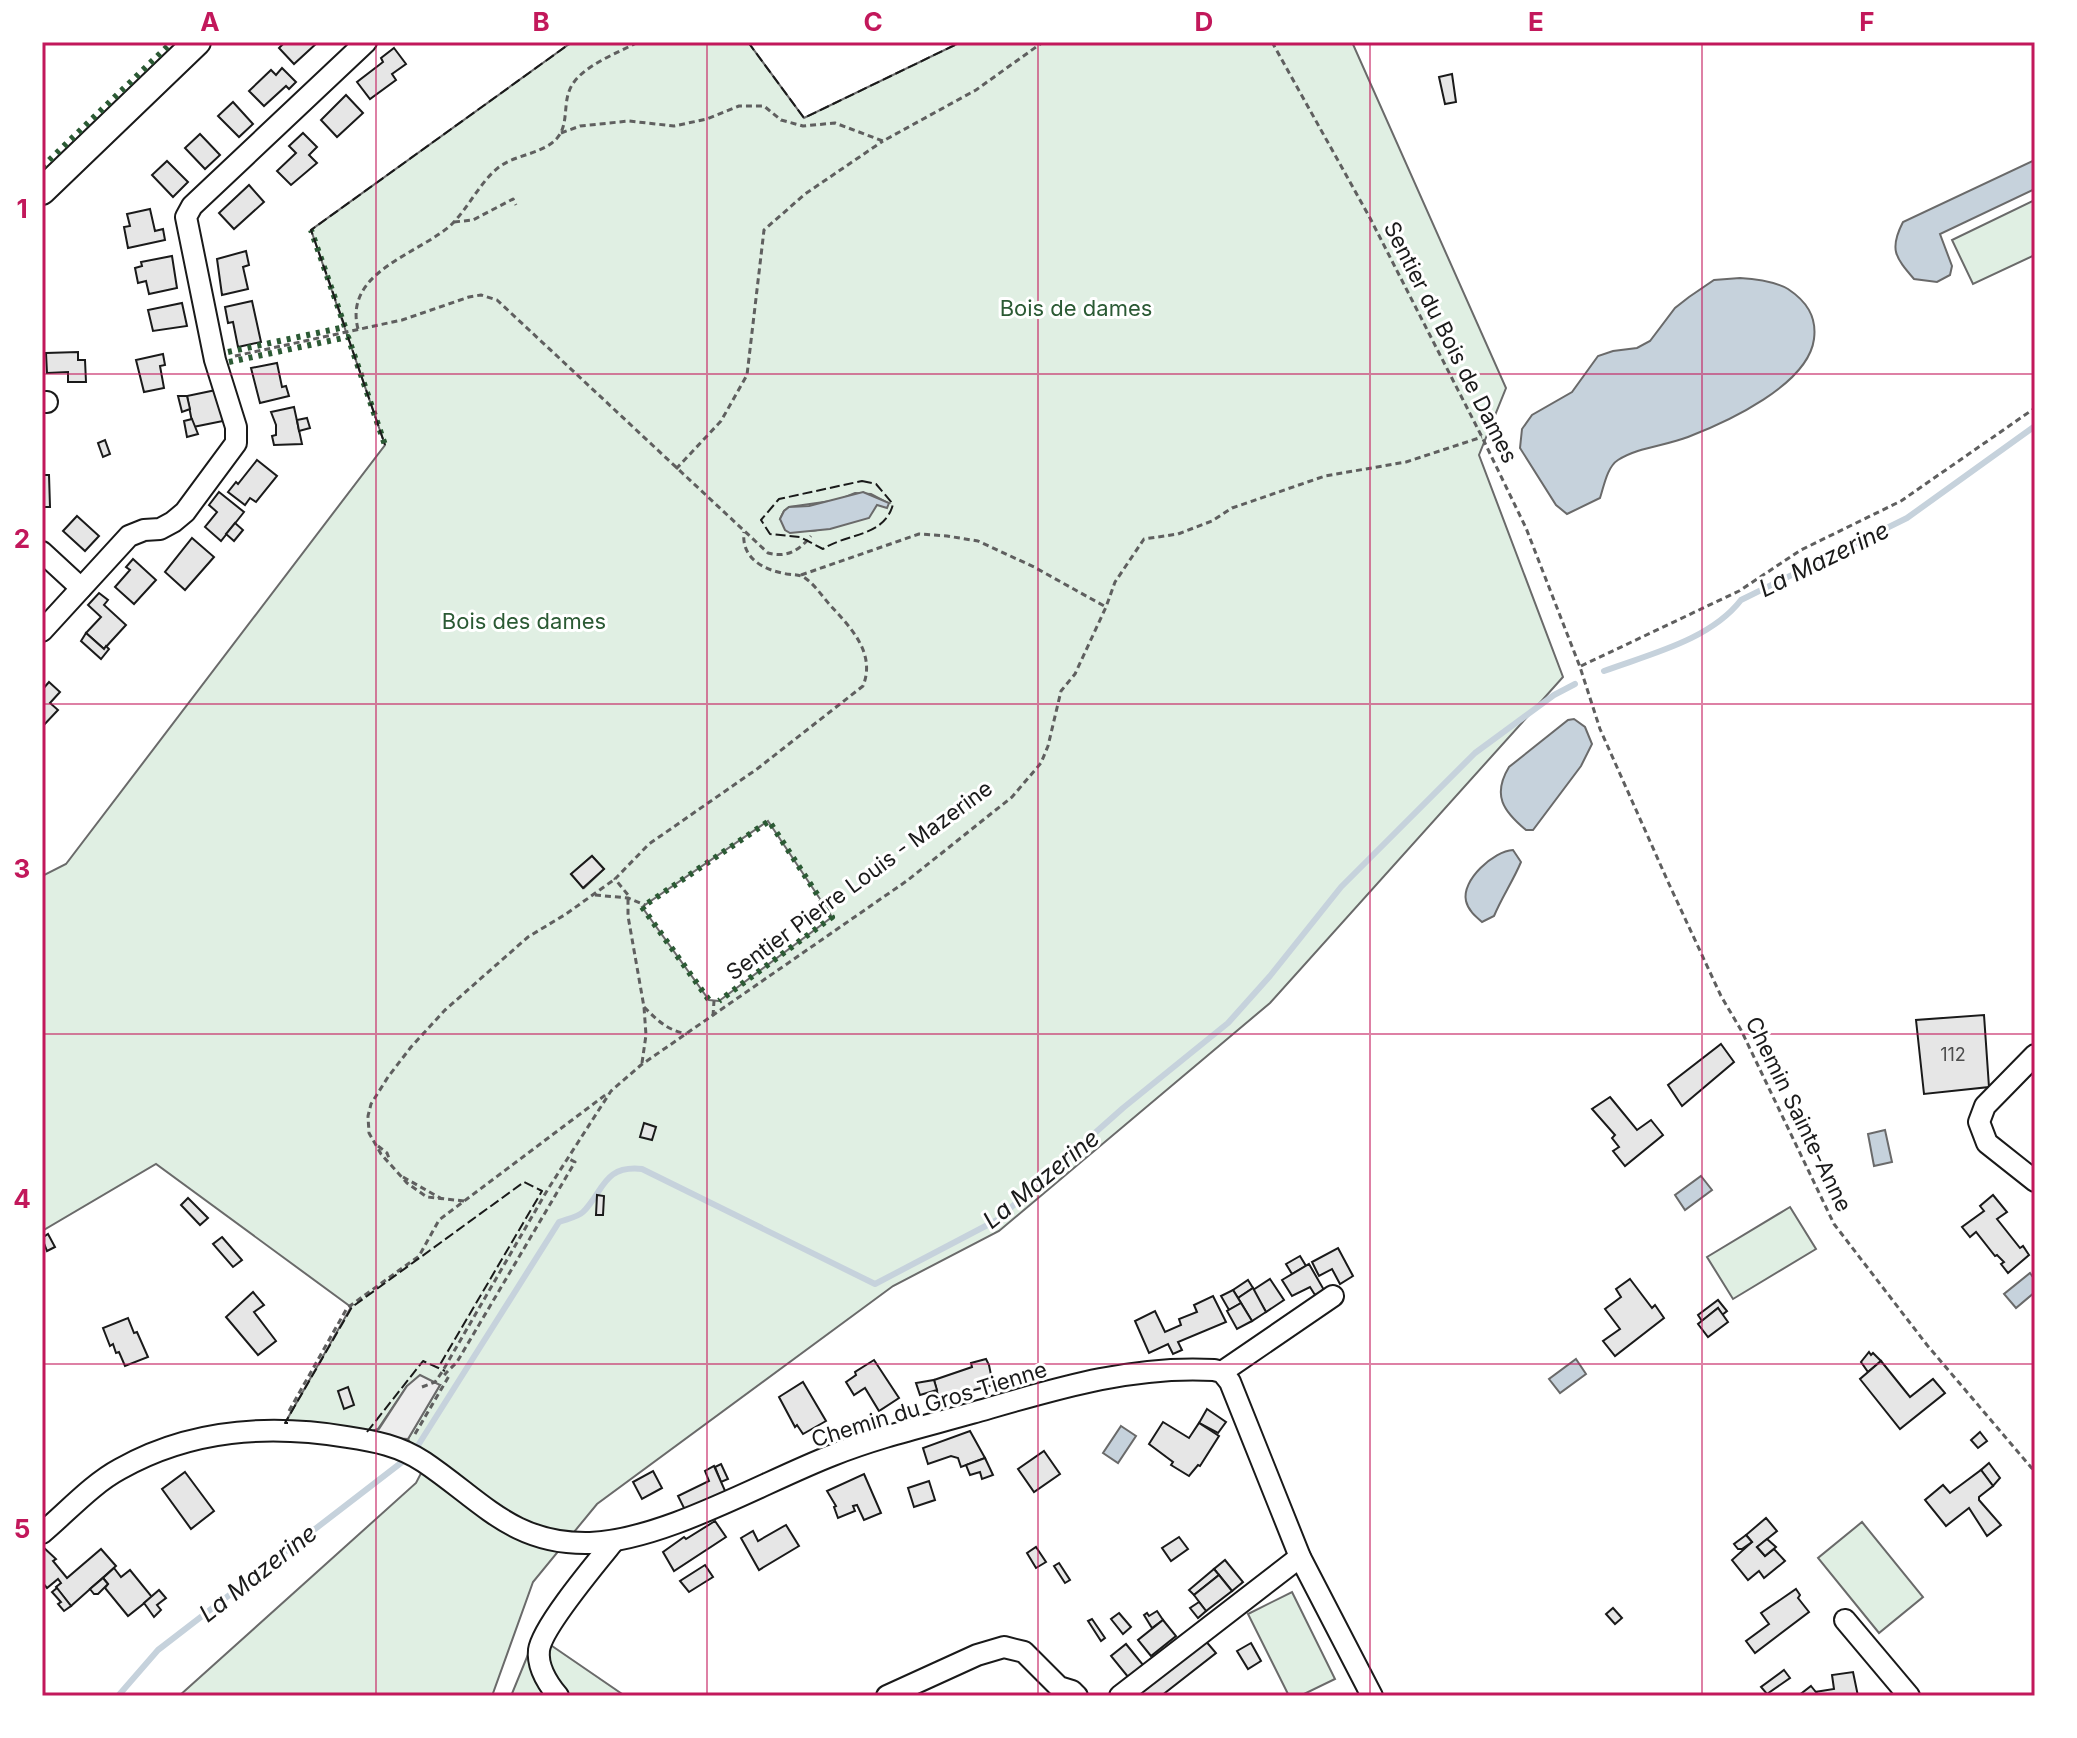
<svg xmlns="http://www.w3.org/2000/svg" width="2077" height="1738" font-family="Inter,sans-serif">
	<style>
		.green { fill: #e0efe3; stroke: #6a6a6a; stroke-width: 2; fill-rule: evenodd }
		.parking { fill: #ededed; stroke: #6a6a6a; stroke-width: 2 }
		.water { fill: #c6d2dc; stroke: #6a6a6a; stroke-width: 2 }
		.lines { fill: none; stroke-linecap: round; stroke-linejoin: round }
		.stream { stroke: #c6d2dc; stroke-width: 6 }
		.building { fill: #e6e6e6; stroke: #1a1a1a; stroke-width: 2 }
		.minor-casing { stroke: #1a1a1a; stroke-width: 24 }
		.major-casing { stroke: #1a1a1a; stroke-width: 30 }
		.path { stroke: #5f5f5f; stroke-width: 3; stroke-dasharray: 6 4; stroke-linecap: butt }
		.minor { stroke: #fff; stroke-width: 20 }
		.major { stroke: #fff; stroke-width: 26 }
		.hedge { stroke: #2b5a34; stroke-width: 6; stroke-dasharray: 4 6; stroke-linecap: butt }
		.fence { stroke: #1a1a1a; stroke-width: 2; stroke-dasharray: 10 4; stroke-linecap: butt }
		.grid { fill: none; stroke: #c2185b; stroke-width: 2; stroke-opacity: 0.55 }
		.labels { text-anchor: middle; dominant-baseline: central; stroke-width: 6; stroke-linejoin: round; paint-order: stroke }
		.number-label { font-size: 18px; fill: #4d4d4d }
		.park-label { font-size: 22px; fill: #2b5a34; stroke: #fff }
		.street-label { font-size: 22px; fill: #1a1a1a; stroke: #fff }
		.water-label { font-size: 24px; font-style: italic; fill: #1a1a1a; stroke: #fff }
		.neatline { fill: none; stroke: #c2185b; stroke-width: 3 }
		.grid-label { font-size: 26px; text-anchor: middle; font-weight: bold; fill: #c2185b }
	</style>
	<rect width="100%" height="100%" fill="#fff"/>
	<g class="green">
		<path d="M572,42H748L804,118L961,42H1352L1506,388L1479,455L1563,677L1270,1003L999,1231L893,1286L597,1504L533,1582L492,1696H179L416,1483L429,1458L412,1446L408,1439L440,1385L407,1386L378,1429L369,1432L285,1423L351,1307L156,1164L42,1231V876L66,864L385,445L311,230ZM855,493L871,494L888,503C860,505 839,529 810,531C801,531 788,523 780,519L784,511L789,507L838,500ZM768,821L832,917L719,1001L709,1000L642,907ZM592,856L604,869L584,888L571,874Z"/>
		<path d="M2035,200V255L1973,284L1952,240Z"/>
		<path d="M1790,1207L1816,1249L1733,1299L1707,1257Z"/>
		<path d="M1862,1522L1923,1597L1879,1633L1818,1558Z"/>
		<path d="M1292,1592L1335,1679L1300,1696H1289L1248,1614Z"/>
		<path d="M536,1635L625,1696H511Z"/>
	</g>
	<path class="parking" d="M420,1375L440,1385L408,1439L389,1438L370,1432L379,1429L407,1386Z"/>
	<g class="water">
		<path d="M2035,160V189L1940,234L1952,266L1950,275L1937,282L1914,279C1895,257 1889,249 1903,222Z"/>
		<path d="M1740,278C1756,279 1774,281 1788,289C1806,301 1817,316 1814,339C1808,385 1727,422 1688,437C1665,446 1638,447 1618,460C1607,467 1604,486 1600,498L1567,514L1556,505L1520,448L1522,429L1532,415L1572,392L1598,356L1613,351L1637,348L1650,341L1675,308L1689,297L1714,280Z"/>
		<path d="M863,492L889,503L887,508L877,505L869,518L830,529L790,533L785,530L780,519L784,511L789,507L809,506Z"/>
		<path d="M1574,719L1585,727L1592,744L1581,766L1533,830H1526C1503,811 1492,795 1509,767L1568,720Z"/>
		<path d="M1513,850L1521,862C1513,881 1502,897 1494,916L1482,922C1475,916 1468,910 1466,901C1461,880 1494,851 1513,850Z"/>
		<path d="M1885,1130L1892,1162L1874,1166L1868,1134Z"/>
		<path d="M1701,1176L1712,1190L1685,1210L1675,1195Z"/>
		<path d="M2030,1273L2035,1280V1292L2016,1308L2004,1294Z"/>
		<path d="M1576,1359L1586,1374L1560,1393L1549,1379Z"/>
		<path d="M1121,1426L1136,1436L1118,1463L1103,1453Z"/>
	</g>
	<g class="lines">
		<g class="stream">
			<path d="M1604,671C1650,654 1710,640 1741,600L1907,518L2035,426"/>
			<path d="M417,1447L559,1222C567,1219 578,1217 583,1212C604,1191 603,1165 642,1169L875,1284L997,1220L1123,1108L1228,1023L1270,976L1341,887L1475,753L1554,695L1575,684"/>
			<path d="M118,1696L158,1650L406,1459"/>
		</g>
	</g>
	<g class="building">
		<path d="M285,42H318L294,64L279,48Z"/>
		<path d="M394,48L406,64L392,74L396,80L370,99L357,82L383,62L381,58Z"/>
		<path d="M282,68L296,82L289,89L286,86L264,106L249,91L271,70L276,75Z"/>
		<path d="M1452,74L1456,102L1445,104L1439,77Z"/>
		<path d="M346,95L363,113L337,137L321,120Z"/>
		<path d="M233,102L253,124L239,137L218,116Z"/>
		<path d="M303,133L317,147L309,155L317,163L291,185L277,171L296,153L289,146Z"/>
		<path d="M200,134L220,155L205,169L185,148Z"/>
		<path d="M167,161L188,182L173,197L152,175Z"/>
		<path d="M249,185L264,202L234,229L219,213Z"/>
		<path d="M150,209L155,231L163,229L165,240L128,248L124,227L130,226L127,214Z"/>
		<path d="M246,251L249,265L243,267L248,289L222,295L217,259Z"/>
		<path d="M172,256L177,288L149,294L146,281L138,283L135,268L142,266L141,262Z"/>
		<path d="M252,301L261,342L238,347L233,322L228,323L225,307Z"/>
		<path d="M182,303L187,326L153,331L148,310Z"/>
		<path d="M78,352V360H85L86,382H68V372L47,373L46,353Z"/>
		<path d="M163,354L165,365L160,366L164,388L144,392L136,360Z"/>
		<path d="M277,363L282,387L286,386L289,396L260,403L251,368Z"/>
		<path d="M216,390L223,421L193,427L187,396Z"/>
		<path d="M178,396H187L190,409L182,412Z"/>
		<path d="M294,407L302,444L274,445L272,436L276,435V425L271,412Z"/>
		<path d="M307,418L310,428L299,431L297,420Z"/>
		<path d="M192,419L198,434L187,437L184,421Z"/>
		<path d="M105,440L110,454L103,457L98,443Z"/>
		<path d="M257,460L277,476L256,502L250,498L245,505L228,492L236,482L238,484Z"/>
		<path d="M42,475H49L50,507H42Z"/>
		<path d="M219,492L244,512L221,541L205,527L217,512L209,505Z"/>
		<path d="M77,516L99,536L85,551L63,531Z"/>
		<path d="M235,523L243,530L234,541L226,534Z"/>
		<path d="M192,538L214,557L185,590L165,572Z"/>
		<path d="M133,559L156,580L134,604L115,587L130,570L126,567Z"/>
		<path d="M99,593L108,600L104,605L126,625L104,649L86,633L101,617L88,605Z"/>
		<path d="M86,633L104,649L106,646L109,649L101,659L81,641Z"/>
		<path d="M49,682L60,692L50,703L58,710L42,727V690Z"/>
		<path d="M592,856L604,869L583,888L571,874Z"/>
		<path d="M1984,1015L1989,1087L1924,1094L1916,1020Z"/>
		<path d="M1721,1044L1734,1062L1682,1106L1668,1085Z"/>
		<path d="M1610,1097L1637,1130L1651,1120L1663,1135L1625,1166L1613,1151L1619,1147L1612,1138L1615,1135L1592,1109Z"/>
		<path d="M644,1123L656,1127L652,1140L640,1137Z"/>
		<path d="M597,1195L604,1196L603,1215H596Z"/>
		<path d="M1993,1195L2007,1212L1997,1219L2020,1248L2023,1246L2029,1255L2008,1273L2001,1264L2004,1262L1997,1255L1995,1256L1976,1232L1970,1237L1962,1227L1984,1211L1980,1206Z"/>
		<path d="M188,1198L208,1218L200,1225L181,1205Z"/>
		<path d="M48,1234L55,1247L47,1251L42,1238Z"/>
		<path d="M222,1237L242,1260L233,1267L213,1244Z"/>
		<path d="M1338,1248L1353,1276L1340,1284L1332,1269L1319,1276L1312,1262Z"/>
		<path d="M1300,1256L1306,1266L1292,1274L1286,1264Z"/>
		<path d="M1309,1264L1324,1290L1315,1295L1310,1287L1292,1296L1282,1280Z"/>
		<path d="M1270,1279L1284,1300L1266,1312L1253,1290Z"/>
		<path d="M1630,1279L1652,1308L1655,1305L1664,1318L1615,1356L1603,1341L1620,1329L1605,1309L1621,1297L1616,1289Z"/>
		<path d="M1248,1280L1253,1288L1238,1298L1233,1290Z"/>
		<path d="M1253,1288L1266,1312L1252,1321L1238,1298Z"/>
		<path d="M1233,1290L1241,1303L1229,1310L1221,1296Z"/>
		<path d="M253,1292L264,1305L254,1312L276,1341L258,1355L226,1317Z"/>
		<path d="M1213,1296L1226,1322L1178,1342L1182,1350L1173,1354L1168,1344L1149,1353L1135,1321L1155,1311L1165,1332L1181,1325L1179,1319L1197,1312L1194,1305Z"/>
		<path d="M1718,1300L1727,1311L1722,1315L1718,1308L1702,1321L1698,1315Z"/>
		<path d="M1241,1303L1252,1321L1237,1329L1227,1311Z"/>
		<path d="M1718,1308L1728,1322L1708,1337L1698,1324Z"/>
		<path d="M128,1318L134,1333L137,1332L148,1357L125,1366L119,1352L116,1353L113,1344L110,1346L103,1328Z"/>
		<path d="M1869,1352L1871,1355L1873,1353L1881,1361L1868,1372L1861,1362Z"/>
		<path d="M986,1359L989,1365L993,1385L939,1399L934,1380L972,1367L971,1363Z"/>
		<path d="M874,1360L899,1398L879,1411L865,1388L854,1395L846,1382L856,1375L855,1372Z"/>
		<path d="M1881,1361L1910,1397L1933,1379L1945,1393L1900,1429L1860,1379Z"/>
		<path d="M934,1380L937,1390L920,1395L916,1383Z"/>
		<path d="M803,1382L826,1421L803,1434L797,1425L795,1427L779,1397Z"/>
		<path d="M348,1387L354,1405L344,1409L338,1391Z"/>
		<path d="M1207,1409L1226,1422L1218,1433L1199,1423Z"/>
		<path d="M1163,1422L1189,1438L1199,1423L1219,1436L1200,1466L1198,1465L1189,1476L1171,1465L1173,1462L1149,1444Z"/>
		<path d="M970,1431L985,1458L961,1467L958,1458L951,1456L928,1464L923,1448Z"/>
		<path d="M1980,1432L1987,1441L1978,1448L1971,1440Z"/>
		<path d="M1044,1451L1060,1474L1034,1492L1018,1469Z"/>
		<path d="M985,1458L993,1475L982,1479L980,1472L970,1475L966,1465Z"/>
		<path d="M1989,1463L2000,1478L1993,1486L1981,1470Z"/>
		<path d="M721,1464L728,1479L721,1482L715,1467Z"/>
		<path d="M714,1466L726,1493L685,1510L678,1496L709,1481L705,1471Z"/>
		<path d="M1981,1470L1993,1486L1979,1497V1500L2001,1525L1987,1536L1969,1508L1946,1526L1925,1500L1943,1485L1950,1493Z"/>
		<path d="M653,1471L662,1488L642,1499L633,1482Z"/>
		<path d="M185,1472L214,1511L191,1529L162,1489Z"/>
		<path d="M864,1474L881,1513L864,1520L857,1505L853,1506L855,1511L838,1518L834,1507L836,1506L827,1491Z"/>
		<path d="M929,1481L935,1500L914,1507L908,1488Z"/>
		<path d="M1766,1518L1777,1531L1757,1547L1765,1556L1774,1549L1785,1561L1764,1578L1759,1571L1748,1580L1732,1560L1752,1542L1746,1535Z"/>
		<path d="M715,1521L726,1537L674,1571L663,1552L684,1537L686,1539Z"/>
		<path d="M786,1525L799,1546L759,1570L741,1538L753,1531L758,1541Z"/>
		<path d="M1746,1535L1752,1542L1742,1549H1738L1734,1544Z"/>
		<path d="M1179,1537L1188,1549L1171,1561L1162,1548Z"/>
		<path d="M1767,1539L1776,1547L1765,1556L1757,1547Z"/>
		<path d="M42,1546L56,1559L53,1561L67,1578L101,1549L116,1566L71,1606L56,1587L61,1583L58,1579L47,1588L42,1582Z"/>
		<path d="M1036,1547L1046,1562L1036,1568L1027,1553Z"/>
		<path d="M1225,1560L1243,1582L1232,1591L1214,1569Z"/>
		<path d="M1059,1563L1070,1580L1065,1583L1054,1566Z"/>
		<path d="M705,1565L713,1577L689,1592L680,1581Z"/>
		<path d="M114,1568L121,1577L130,1570L152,1597L128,1616L105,1588L108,1584L103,1578Z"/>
		<path d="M1214,1569L1219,1575L1194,1595L1189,1590Z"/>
		<path d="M1219,1575L1232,1591L1206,1611L1194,1595Z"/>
		<path d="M103,1578L108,1584L98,1594H94L90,1589Z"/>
		<path d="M57,1588L71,1606L64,1611L58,1604L61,1602L52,1592Z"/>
		<path d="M1796,1589L1800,1595L1798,1598L1809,1612L1755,1653L1746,1641L1769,1624L1761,1613Z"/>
		<path d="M159,1590L166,1598L157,1605L161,1610L154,1617L144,1603Z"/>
		<path d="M1199,1602L1206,1611L1198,1618L1190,1608Z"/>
		<path d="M1613,1608L1622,1618L1615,1624L1606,1614Z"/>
		<path d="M1157,1611L1163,1620L1152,1628L1144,1615L1147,1613L1149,1616Z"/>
		<path d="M1119,1613L1131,1627L1123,1634L1111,1619Z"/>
		<path d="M1092,1619L1105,1638L1101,1641L1088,1621Z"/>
		<path d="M1163,1620L1176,1636L1151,1656L1138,1640Z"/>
		<path d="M1204,1639L1216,1653L1161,1696H1137L1150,1686L1148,1684Z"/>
		<path d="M1251,1643L1261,1661L1248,1669L1237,1651Z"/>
		<path d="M1126,1644L1148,1671L1133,1683L1111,1656Z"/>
		<path d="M1784,1670L1790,1678L1767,1694L1761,1687Z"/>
		<path d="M1853,1672L1858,1696H1819L1815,1692L1834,1689L1832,1675Z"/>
		<path d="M1811,1686L1819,1696H1798Z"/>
	</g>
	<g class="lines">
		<defs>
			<g id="minor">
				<path d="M42,402H47"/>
				<path d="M42,552L81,588"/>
				<path d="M42,631L129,536L144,530L160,529L173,522L185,512L236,443V427L215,360L186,217L192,206L366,42"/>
				<path d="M2035,1055L1985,1106L1979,1122L1987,1143L2035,1181"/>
				<path d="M1222,1372L1333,1296"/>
				<path d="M42,1533C67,1512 92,1484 120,1469C191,1429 268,1424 347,1437C375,1441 400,1446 424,1462C482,1501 513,1545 590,1543C665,1540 763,1482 833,1455C878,1437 926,1426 972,1413C1052,1390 1130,1365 1214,1370L1222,1372L1230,1382L1300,1557L1372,1696"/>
				<path d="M1845,1620L1909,1696"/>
				<path d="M558,1696C548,1684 537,1667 539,1650C542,1627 597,1562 614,1541"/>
				<path d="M887,1696L977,1655L1004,1647L1024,1652L1059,1687L1072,1691L1077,1696"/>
				<path d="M1120,1696L1300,1557"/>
			</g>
			<path id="major" d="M42,191L197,42"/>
		</defs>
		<use href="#minor" class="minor-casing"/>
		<use href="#major" class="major-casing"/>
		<g class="path">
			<path d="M1272,42L1370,218L1482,437L1526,528L1580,667L1600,729L1669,884L1721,996L1741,1030L1834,1224L1927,1345L2035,1472"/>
			<path d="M561,133L580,126L629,121L674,126L707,119L739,106H764L781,120L803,126L835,123L883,141L976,90L1043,42"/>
			<path d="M454,222L473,220L513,199L516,205"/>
			<path d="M358,329C343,271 420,254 452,224C469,207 480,182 499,167C514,156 533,155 549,145C573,130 560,105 572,85C584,65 618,53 638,42"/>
			<path d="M235,356L402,320L469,297L481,295L497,300L768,553C786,558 799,551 811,536"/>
			<path d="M676,469L721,421L747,375L764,230L805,194L883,141"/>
			<path d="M801,575L919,534L947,536L978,541L1034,567L1106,607"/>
			<path d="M1581,666L1739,591L1801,550L1901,501L2035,408"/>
			<path d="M595,895L628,898L645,905"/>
			<path d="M644,1007C658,1021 667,1030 687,1034"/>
			<path d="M713,1016L714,1001"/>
			<path d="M642,1063L646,1035L644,1007L628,916V895L615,879L649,844L757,769L863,686C876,653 851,628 830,605C822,596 815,585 805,578C799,574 794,575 787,574C763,570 741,558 744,532"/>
			<path d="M378,1146L387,1153L390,1161"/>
			<path d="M403,1177L442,1199"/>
			<path d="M464,1201L427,1197L407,1183L381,1154L369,1133L368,1116L371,1104L388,1077L411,1047L445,1010L528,937L566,914L615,879"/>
			<path d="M422,1387L435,1382L442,1372L548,1189L611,1091L641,1065L908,880L1012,797L1041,763L1048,746L1061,691L1075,674L1106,607L1115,582L1144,539L1178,534L1212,521L1232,508L1325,476L1406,462L1482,437"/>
			<path d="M289,1411L347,1308L419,1256L439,1220L608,1093"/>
			<path d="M415,1434L449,1376L445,1374L457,1362L575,1162L569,1159"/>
		</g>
		<use href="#minor" class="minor"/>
		<use href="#major" class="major"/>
		<g class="hedge">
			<path d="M42,167L172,42"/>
			<path d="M228,352L345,327L311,230"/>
			<path d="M229,362L348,337L385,445"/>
			<path d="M648,903L769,821L832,917L719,1001"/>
			<path d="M642,907L709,1000"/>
		</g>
		<g class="fence">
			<path d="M748,42L804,118L961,42"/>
			<path d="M345,327L311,230L572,42"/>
			<path d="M348,337L385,445"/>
			<path d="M862,481L876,484L893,504C885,537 847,533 823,549L800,537L770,534L761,520L779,499Z"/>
			<path d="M288,1423H285L352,1307L524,1182L542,1191L438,1368"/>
			<path d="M367,1432L423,1361L445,1371"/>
		</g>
	</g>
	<path class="grid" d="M376,42V1696M707,42V1696M1038,42V1696M1370,42V1696M1702,42V1696M42,374H2035M42,704H2035M42,1034H2035M42,1364H2035"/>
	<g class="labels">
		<g class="number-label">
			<text x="1953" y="1054">112</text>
		</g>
		<g class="park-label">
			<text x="1076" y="308">Bois de dames</text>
			<text x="524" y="621">Bois des dames</text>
		</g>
		<g class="street-label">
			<text transform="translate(1451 342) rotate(63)">Sentier du Bois de Dames</text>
			<text transform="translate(859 880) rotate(-36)">Sentier Pierre Louis - Mazerine</text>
			<text transform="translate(1799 1114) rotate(64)">Chemin Sainte-Anne</text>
			<text transform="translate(929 1404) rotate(-17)">Chemin du Gros Tienne</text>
		</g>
		<g class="water-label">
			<text transform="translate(1824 559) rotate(-26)">La Mazerine</text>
			<text transform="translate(1041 1179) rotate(-39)">La Mazerine</text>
			<text transform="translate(258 1573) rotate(-38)">La Mazerine</text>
		</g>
	</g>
	<rect width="2077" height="1738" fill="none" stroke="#ffffff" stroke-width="88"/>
	<rect x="44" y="44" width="1989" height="1650" class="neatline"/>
	<g class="grid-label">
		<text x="210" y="31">A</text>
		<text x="541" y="31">B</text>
		<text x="873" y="31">C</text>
		<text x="1204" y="31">D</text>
		<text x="1536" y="31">E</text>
		<text x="1867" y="31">F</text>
		<text x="22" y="218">1</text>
		<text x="22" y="548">2</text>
		<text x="22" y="878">3</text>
		<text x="22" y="1208">4</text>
		<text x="22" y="1538">5</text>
	</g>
</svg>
